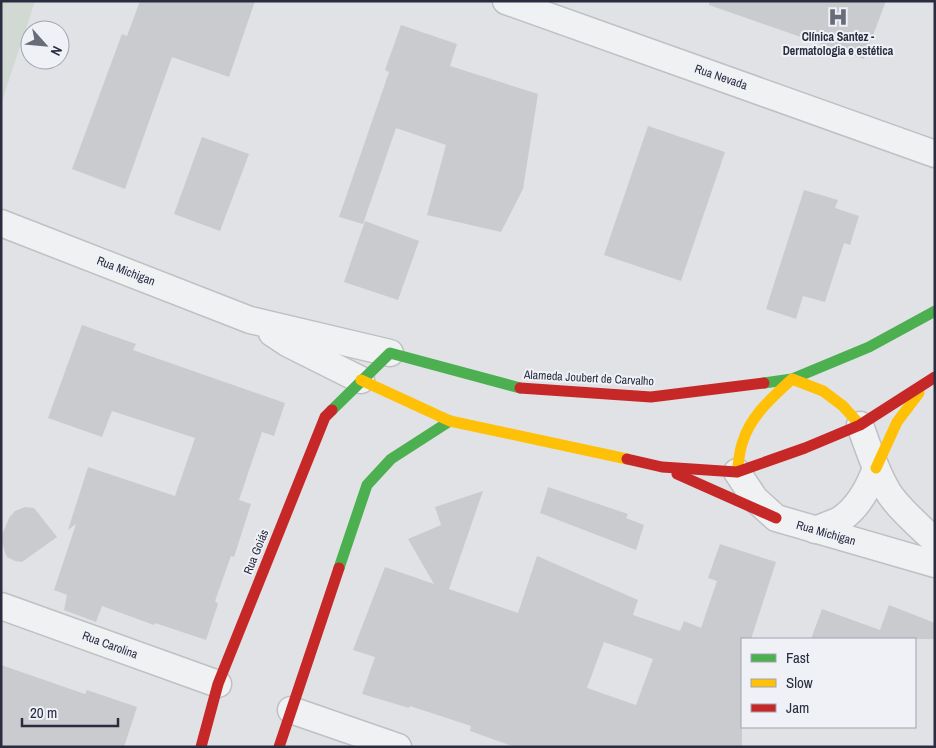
<svg xmlns="http://www.w3.org/2000/svg" width="936" height="748" font-family="'Archivo Narrow',sans-serif">
	<style>
		.green { fill: #d0d9d2 }
		.building { fill: #cacbce; fill-rule: evenodd }
		.lines { fill: none; stroke-linecap: round; stroke-linejoin: round }
		.street-casing { stroke: #bfc0c4; stroke-width: 29 }
		.street { stroke: #f0f1f3; stroke-width: 26 }
		.fast { stroke: #4caf50; stroke-width: 11 }
		.slow { stroke: #ffc107; stroke-width: 11 }
		.jam { stroke: #c62828; stroke-width: 11 }
		.labels { text-anchor: middle; dominant-baseline: central; stroke-width: 4; stroke-linejoin: round; paint-order: stroke }
		.poi-label { font-size: 12px; font-weight: bold; fill: #292d3f; stroke: #eff1f6 }
		.street-label { font-size: 12px; fill: #292d3f; stroke: #eff1f6 }
	</style>
	<rect width="100%" height="100%" fill="#e1e2e6"/>
	<path class="green" d="M1,1H35L1,104Z"/>
	<g class="building">
		<path d="M140,1H255L229,77L172,57L125,189L72,169L122,34L127,36Z"/>
		<path d="M709,1H886L864,59L709,5Z"/>
		<path d="M401,25L457,44L450,66L538,94L523,189L501,232L427,215L446,145L396,128L363,224L339,217L389,72L385,70Z"/>
		<path d="M648,126L725,152L681,281L604,255Z"/>
		<path d="M202,137L249,154L220,231L174,214Z"/>
		<path d="M804,190L838,200L835,208L859,216L850,245L844,243L825,302L803,296L796,319L766,309Z"/>
		<path d="M365,221L419,241L398,300L344,282Z"/>
		<path d="M82,325L136,344L133,350L285,403L274,436L262,432L239,500L251,504L234,557L231,556L215,601L218,604L206,640L155,623L154,625L102,606L96,622L64,610L67,595L54,590L76,524L68,530L88,467L175,496L195,438L112,411L102,437L48,418Z"/>
		<path d="M548,487L628,514L626,518L644,525L636,550L540,513Z"/>
		<path d="M483,491L449,589L518,613L537,556L638,600L633,615L680,631L684,621L701,628L717,581L708,578L720,544L776,562L751,639H742V747H515L470,731L471,726L410,706L409,708L362,694L375,657L353,650L385,567L434,584L408,539L441,525L435,507ZM604,642L653,659L636,705L587,688Z"/>
		<path d="M25,507L34,508L57,537L22,562L15,561L7,557L5,553L2,541V535L9,518L15,511Z"/>
		<path d="M889,605L935,623V639H811L822,609L880,630Z"/>
		<path d="M1,665L85,694L87,690L137,707L124,747H1Z"/>
	</g>
	<g class="lines">
		<defs>
			<g id="street">
				<path d="M506,1L935,154"/>
				<path d="M1,223L250,320L390,353"/>
				<path d="M272,333L287,343L361,380"/>
				<path d="M860,425C868,447 875,470 887,490C896,506 921,528 935,541"/>
				<path d="M737,472L755,499L776,518L935,564"/>
				<path d="M815,530C823,526 833,524 841,519C859,507 869,487 876,468"/>
				<path d="M1,606L218,684"/>
				<path d="M291,710L398,747"/>
			</g>
		</defs>
		<use href="#street" class="street-casing"/>
		<use href="#street" class="street"/>
		<g class="fast">
			<path d="M764,383L792,379L869,347L935,311"/>
			<path d="M332,410L390,353L520,388"/>
			<path d="M339,568L367,485L391,459L450,421"/>
		</g>
		<g class="slow">
			<path d="M361,380L450,421L627,459"/>
			<path d="M876,468L897,422L919,393"/>
			<path d="M737,472C739,462 739,451 743,441C751,415 773,397 792,379L823,391L843,406L860,425"/>
		</g>
		<g class="jam">
			<path d="M520,388L651,397L764,383"/>
			<path d="M627,459L662,467L737,472L805,448L860,425L935,377"/>
			<path d="M677,474L776,518"/>
			<path d="M201,747L218,684L325,417L332,410"/>
			<path d="M279,747L339,568"/>
		</g>
	</g>
	<defs>
		<symbol id="hospital-bare" viewBox="-9 -9 18 18"><path d="M-5-5h3v3.5h4V-5h3V5h-3V1.5h-4V5h-3Z" fill="#696c79" stroke="#eff1f6" stroke-width="2.5" paint-order="stroke"/></symbol>
	</defs>
	<g fill-rule="evenodd">
		<use href="#hospital-bare" x="824" y="3" width="28" height="28"/>
	</g>
	<g class="labels">
		<g class="poi-label">
			<text x="838" y="37">Clínica Santez -<tspan x="838" dy="14">Dermatologia e estética</tspan></text>
		</g>
		<g class="street-label">
			<text transform="translate(721 77) rotate(19)">Rua Nevada</text>
			<text transform="translate(126 271) rotate(21)">Rua Michigan</text>
			<text transform="translate(589 378) rotate(3)">Alameda Joubert de Carvalho</text>
			<text transform="translate(826 533) rotate(16)">Rua Michigan</text>
			<text transform="translate(256 552) rotate(-68)">Rua Goiás</text>
			<text transform="translate(110 645) rotate(20)">Rua Carolina</text>
		</g>
	</g>
	<rect width="936" height="748" fill="none" stroke="#292d3f" stroke-width="5"/>
	<rect x="741" y="638" width="175" height="90" fill="#eff1f6" stroke="#a0a3ad"/>
	<rect x="751" y="654" width="25" height="8" fill="#4caf50" stroke="#a0a3ad"/>
	<text x="786" y="663" font-size="15" fill="#292d3f">Fast</text>
	<rect x="751" y="679" width="25" height="8" fill="#ffc107" stroke="#a0a3ad"/>
	<text x="786" y="688" font-size="15" fill="#292d3f">Slow</text>
	<rect x="751" y="704" width="25" height="8" fill="#c62828" stroke="#a0a3ad"/>
	<text x="786" y="713" font-size="15" fill="#292d3f">Jam</text>
	<g transform="translate(45 45) rotate(117)"><circle r="24" fill="#eff1f6" stroke="#a0a3ad"/>
	<path d="M0-4L9 19L0 12L-9 19Z" fill="#696c79"/>
	<text y="-8" font-size="14" font-weight="bold" text-anchor="middle" fill="#292d3f">N</text>
	</g>
	<path d="M22 718v8h96v-8" fill="none" stroke="#292d3f" stroke-width="2.5"/>
	<text x="30" y="718" font-size="15" fill="#292d3f" stroke="#eff1f6" stroke-width="4" paint-order="stroke">20 m</text>
</svg>
